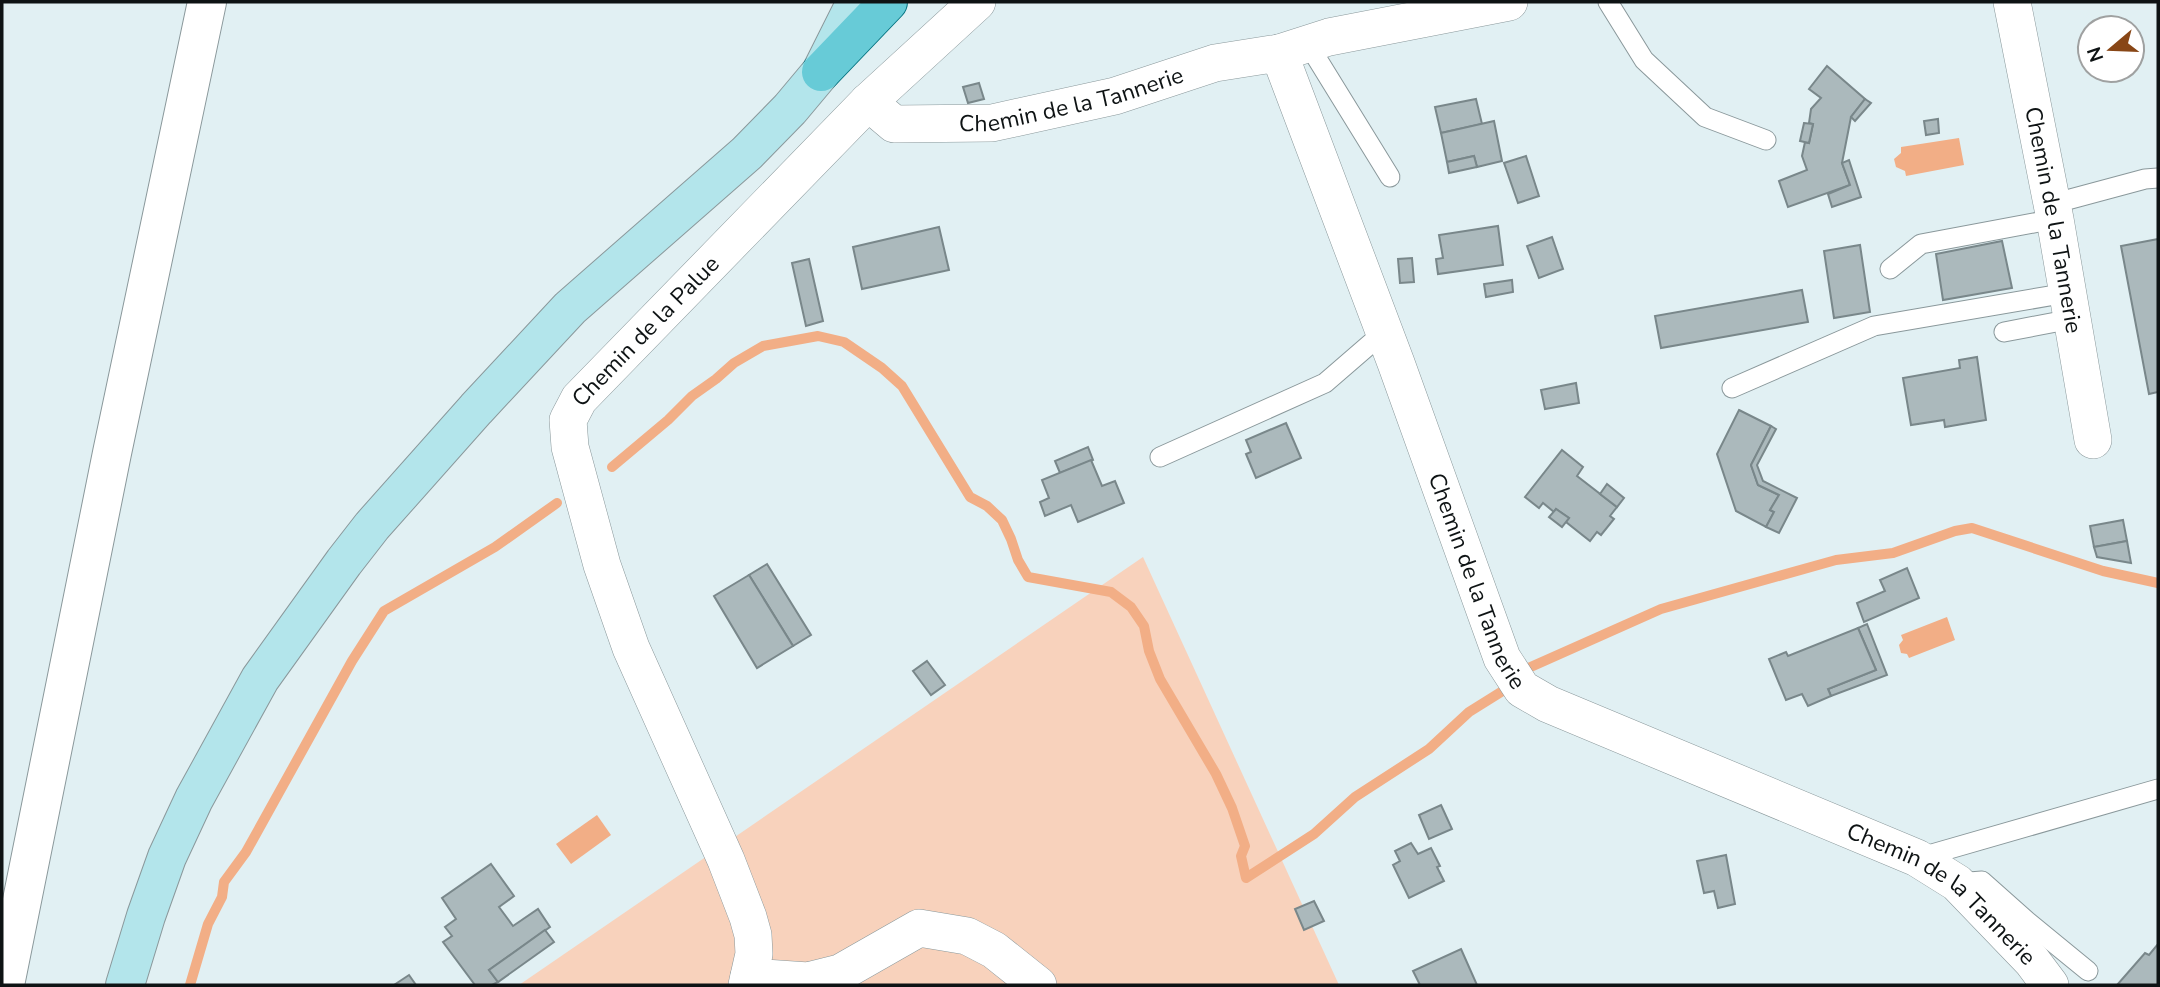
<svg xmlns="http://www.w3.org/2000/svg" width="2160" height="987" font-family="'Nunito Sans',sans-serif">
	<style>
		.green { fill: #f8d2bc }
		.water { fill: #f2ae86 }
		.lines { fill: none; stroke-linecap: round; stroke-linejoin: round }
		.stream { stroke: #f2ae86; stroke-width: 10 }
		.building { fill: #abb9bc; stroke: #79878a; stroke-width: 2 }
		.service-casing { stroke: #8a989b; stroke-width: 21 }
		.minor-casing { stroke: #8a989b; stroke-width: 38 }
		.tertiary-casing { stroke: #8a989b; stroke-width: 40 }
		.secondary-casing { stroke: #8a989b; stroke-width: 40 }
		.primary-casing { stroke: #067481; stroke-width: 40 }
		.service { stroke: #fff; stroke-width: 19 }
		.minor { stroke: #fff; stroke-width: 37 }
		.tertiary { stroke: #fff; stroke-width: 38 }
		.secondary { stroke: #b3e5eb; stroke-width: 38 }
		.primary { stroke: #67cbd7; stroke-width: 38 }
		.labels { text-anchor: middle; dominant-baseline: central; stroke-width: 5; stroke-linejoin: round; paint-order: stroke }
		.street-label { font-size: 23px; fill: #0e1314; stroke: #fff }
	</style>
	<rect width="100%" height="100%" fill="#e1f0f3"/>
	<path class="green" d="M1143,557L1339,985H519Z"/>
	<g class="water">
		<path d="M1959,138L1964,165L1906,176L1905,171L1896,167L1894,159L1901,153V147Z"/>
		<path d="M1947,617L1955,640L1909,658L1907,654L1901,653L1899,645L1903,640L1901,635Z"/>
		<path d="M597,815L611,835L571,864L556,844Z"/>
	</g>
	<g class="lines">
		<g class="stream">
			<path d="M612,467L668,420L692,396L716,379L734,363L763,346L818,336L844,342L882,368L902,386L970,497L987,506L1002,520L1011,539L1018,560L1028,577L1111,592L1131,607L1144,626L1149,651L1160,679L1216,774L1232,808L1245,846L1241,856L1246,878L1314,834L1355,797L1429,749L1469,712L1509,687"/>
			<path d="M1524,670L1661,609L1836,560L1893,553L1955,531L1972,528L2103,571L2158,583"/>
			<path d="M190,985L208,924L222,897L224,882L246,852L352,661L384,611L495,547L557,503"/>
		</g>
	</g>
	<g class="building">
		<path d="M1827,66L1865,99L1851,117L1842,163L1850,185L1788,207L1779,181L1807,170L1802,156L1805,142L1809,143L1813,124L1809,123L1811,109L1821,98L1809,89Z"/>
		<path d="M979,83L984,99L968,103L963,87Z"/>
		<path d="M1476,99L1482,124L1441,133L1435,107Z"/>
		<path d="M1865,99L1871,103L1855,121L1851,117Z"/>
		<path d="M1938,119L1939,133L1926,135L1924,121Z"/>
		<path d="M1494,121L1502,161L1477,167L1474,156L1447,162L1441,133Z"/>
		<path d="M1804,123L1813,124L1809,143L1800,141Z"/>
		<path d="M1474,156L1477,167L1449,173L1447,162Z"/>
		<path d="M1526,156L1539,196L1518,203L1504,163Z"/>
		<path d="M1849,160L1861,197L1832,207L1828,194L1850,185L1842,163Z"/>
		<path d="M1498,226L1503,265L1438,274L1436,259L1443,258L1439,235Z"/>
		<path d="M939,227L949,270L862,289L853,247Z"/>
		<path d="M1552,237L1563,269L1539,278L1527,246Z"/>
		<path d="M2158,239V392L2149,394L2121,246Z"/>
		<path d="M2002,241L2012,288L1943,300L1936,254Z"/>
		<path d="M1860,245L1870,312L1834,318L1824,251Z"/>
		<path d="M1412,258L1414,282L1400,283L1398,259Z"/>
		<path d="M809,259L823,321L806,326L792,263Z"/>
		<path d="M1512,280L1513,292L1486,297L1484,284Z"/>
		<path d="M1802,290L1808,322L1661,348L1655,316Z"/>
		<path d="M1977,357L1986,420L1945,427L1944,420L1911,425L1903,378L1960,368L1959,360Z"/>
		<path d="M1576,383L1579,403L1545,409L1541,390Z"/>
		<path d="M1739,410L1771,426L1751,465L1758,485L1779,495L1770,510L1774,512L1766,527L1736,511L1717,454Z"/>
		<path d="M1286,423L1301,458L1256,478L1246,454L1251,452L1246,440Z"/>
		<path d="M1771,426L1776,429L1757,465L1763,481L1797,498L1779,533L1766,527L1774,512L1770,510L1779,495L1758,485L1751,465Z"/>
		<path d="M1088,447L1093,460L1060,473L1055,461Z"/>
		<path d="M1562,450L1583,467L1577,476L1617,507L1610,516L1614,519L1601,535L1597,532L1590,541L1566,522L1569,518L1556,509L1554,512L1543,503L1539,508L1525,497Z"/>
		<path d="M1091,460L1102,486L1115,481L1124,503L1078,522L1071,505L1045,516L1040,502L1049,498L1042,480Z"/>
		<path d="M1607,484L1624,498L1617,507L1600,494Z"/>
		<path d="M1556,509L1569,518L1562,527L1549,517Z"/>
		<path d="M2123,520L2127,541L2094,547L2090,526Z"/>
		<path d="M2127,541L2131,563L2097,557L2094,547Z"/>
		<path d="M767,564L811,635L793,646L749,575Z"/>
		<path d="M1907,568L1919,598L1864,622L1857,603L1885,591L1880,580Z"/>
		<path d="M749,575L793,646L757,668L714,596Z"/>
		<path d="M1867,624L1887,675L1831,696L1828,689L1876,670L1858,628Z"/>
		<path d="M1858,628L1876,670L1828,689L1831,696L1808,706L1802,694L1786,700L1769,659L1786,652L1788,656Z"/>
		<path d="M927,661L945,685L931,695L913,671Z"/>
		<path d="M1441,805L1452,829L1429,839L1419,815Z"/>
		<path d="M1411,843L1418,854L1431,848L1440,866L1437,867L1444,881L1409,898L1393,865L1400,861L1395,851Z"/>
		<path d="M1726,855L1735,904L1718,908L1714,891L1704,893L1697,861Z"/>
		<path d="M491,864L514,896L499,907L513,926L538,909L550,927L489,970L498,982L492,985H475L443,942L452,936L445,927L456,919L442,898Z"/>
		<path d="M1314,901L1324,921L1304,930L1295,909Z"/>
		<path d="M545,930L554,942L498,982L489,970Z"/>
		<path d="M2158,944V985H2117L2145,953L2149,955Z"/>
		<path d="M1461,949L1477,985H1420L1413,971Z"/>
		<path d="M409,975L416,985H394Z"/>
	</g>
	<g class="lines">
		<defs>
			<g id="service">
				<path d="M1608,2L1644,60L1705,117L1766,140"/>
				<path d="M1308,44L1390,177"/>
				<path d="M2052,204L2145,179L2158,178"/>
				<path d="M1890,269L1921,244L2055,219"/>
				<path d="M2004,332L2072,319"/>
				<path d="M1732,388L1874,326L2067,293"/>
				<path d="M1160,457L1325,383L1384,332"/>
				<path d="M1918,858L2158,789"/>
				<path d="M1957,883L1982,881L2027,921L2088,971"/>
			</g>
			<g id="minor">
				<path id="s1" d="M2012,2L2055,219L2093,440"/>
				<path d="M1279,53L1329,37L1509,2"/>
				<path id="s2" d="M868,102L894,124L992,123L1115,96L1215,63L1279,53L1396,363L1502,658L1522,689L1548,704L1917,858L1957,883L2032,961L2050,985"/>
				<path d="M749,977L808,981L840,973L919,928L967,936L994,950L1038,985"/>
				<path id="s3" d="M747,985L754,954L753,935L748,917L726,860L631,648L602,565L570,447L568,420L579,399L868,102L977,2"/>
			</g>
			<path id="tertiary" d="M5,985L112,453L207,2"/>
			<path id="secondary" d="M125,985L146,916L167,857L194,799L260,679L344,562L372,526L476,409L570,308L747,153L790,109L821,72L856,2"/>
			<path id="primary" d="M821,72L888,2"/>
		</defs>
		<use href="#service" class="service-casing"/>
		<use href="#minor" class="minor-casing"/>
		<use href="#tertiary" class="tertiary-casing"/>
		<use href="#secondary" class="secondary-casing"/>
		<use href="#primary" class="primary-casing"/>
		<use href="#service" class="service"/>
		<use href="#minor" class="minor"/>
		<use href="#tertiary" class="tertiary"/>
		<use href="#secondary" class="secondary"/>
		<use href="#primary" class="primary"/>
	</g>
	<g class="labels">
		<g class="street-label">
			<text stroke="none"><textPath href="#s2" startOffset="214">Chemin de la Tannerie</textPath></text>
			<text stroke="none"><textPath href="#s1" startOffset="222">Chemin de la Tannerie</textPath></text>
			<text stroke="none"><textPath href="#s3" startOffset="719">Chemin de la Palue</textPath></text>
			<text stroke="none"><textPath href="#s2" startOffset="992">Chemin de la Tannerie</textPath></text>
			<text stroke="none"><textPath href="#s2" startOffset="1580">Chemin de la Tannerie</textPath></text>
		</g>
	</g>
	<rect width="2160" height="987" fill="none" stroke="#0e1314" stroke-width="7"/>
	<g transform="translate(2111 49) rotate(251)"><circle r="33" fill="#ffffff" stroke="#9fa1a1" stroke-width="2"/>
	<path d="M0-5L12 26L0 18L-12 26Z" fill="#884616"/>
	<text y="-10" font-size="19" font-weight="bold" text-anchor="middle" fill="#0e1314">N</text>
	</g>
</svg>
